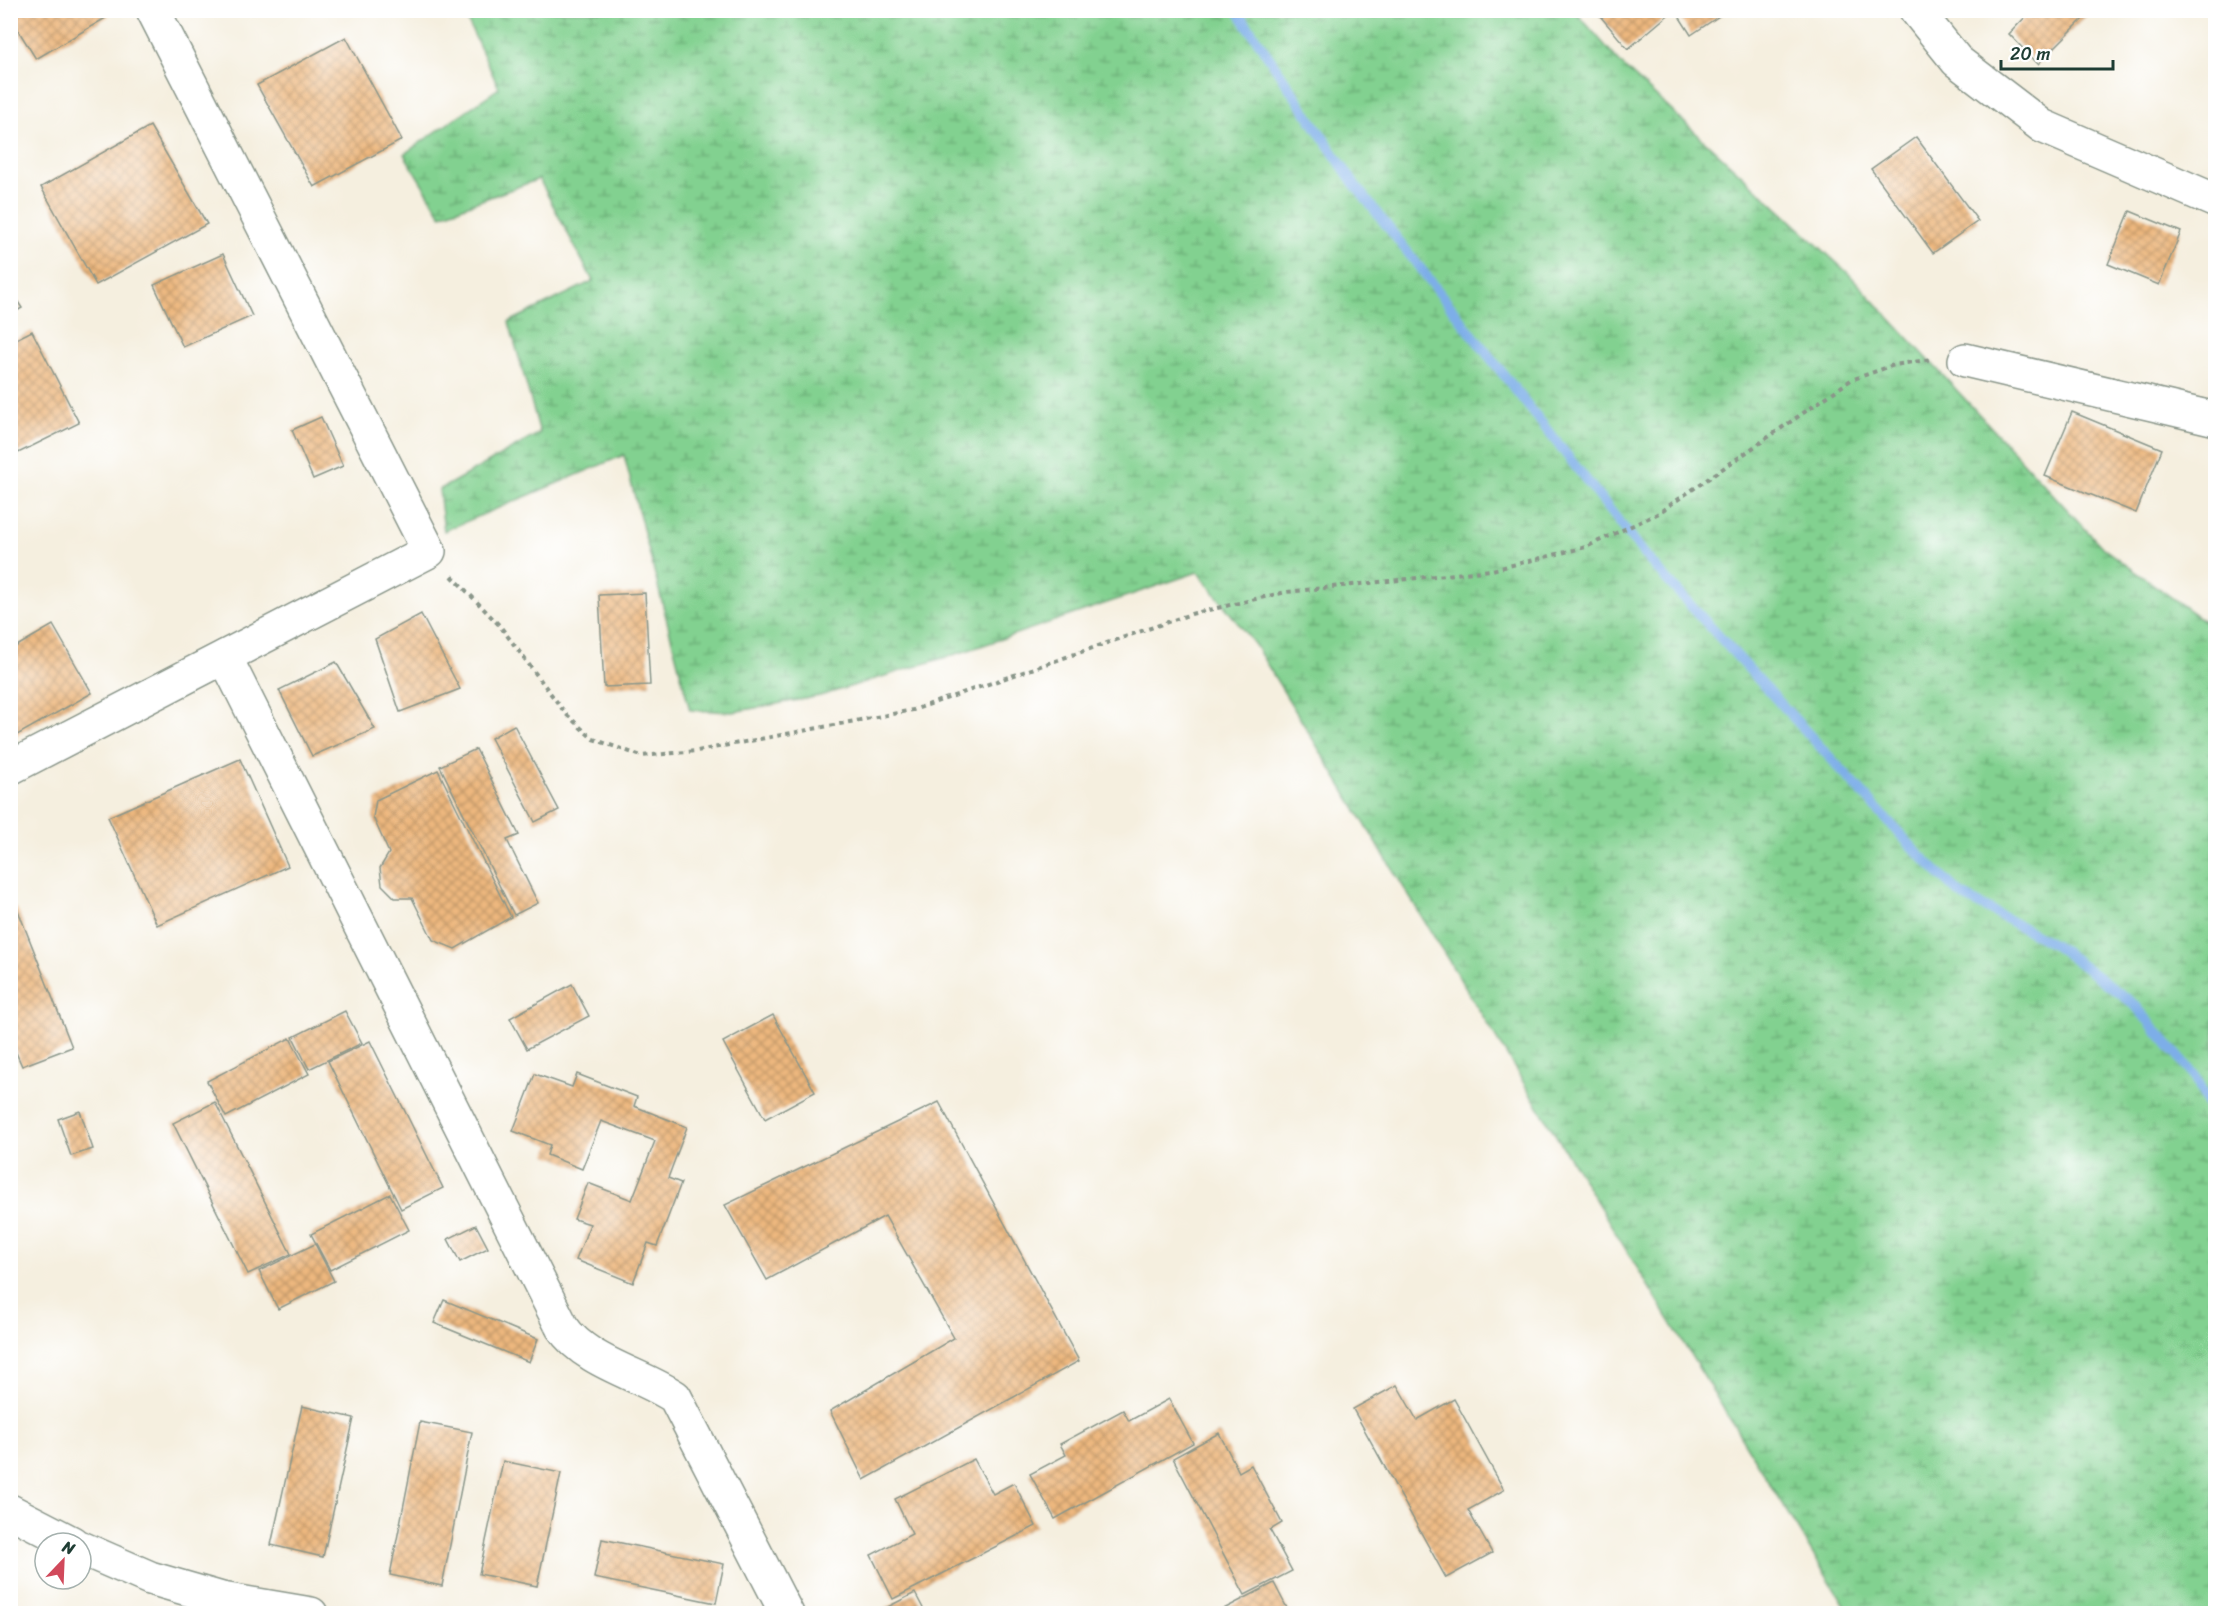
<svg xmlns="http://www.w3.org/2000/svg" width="2226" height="1624" font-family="Sriracha,sans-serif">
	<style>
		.wetland { fill: url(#wetland-marsh); stroke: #508762; stroke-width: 1.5 }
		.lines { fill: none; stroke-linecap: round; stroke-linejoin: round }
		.stream { stroke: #7daee8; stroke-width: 10 }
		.building { fill: url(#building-cross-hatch) }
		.minor-casing { stroke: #8a968a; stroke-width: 36 }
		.path { stroke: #8a968a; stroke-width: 4; stroke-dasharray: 4.5 4.5; stroke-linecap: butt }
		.minor { stroke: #fff; stroke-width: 33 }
	</style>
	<defs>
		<pattern id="wetland-marsh" width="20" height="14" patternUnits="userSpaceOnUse" patternTransform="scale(1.5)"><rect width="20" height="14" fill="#82d190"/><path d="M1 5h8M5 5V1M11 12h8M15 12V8" fill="none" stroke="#6aab76"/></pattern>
		<pattern id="building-cross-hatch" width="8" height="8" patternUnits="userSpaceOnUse" patternTransform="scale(1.5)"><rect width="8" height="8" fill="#edb77e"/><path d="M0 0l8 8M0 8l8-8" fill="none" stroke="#bf9668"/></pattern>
	</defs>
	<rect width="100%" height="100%" fill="#fff"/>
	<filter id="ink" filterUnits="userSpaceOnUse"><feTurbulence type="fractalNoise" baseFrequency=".0167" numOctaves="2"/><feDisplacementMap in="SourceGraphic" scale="12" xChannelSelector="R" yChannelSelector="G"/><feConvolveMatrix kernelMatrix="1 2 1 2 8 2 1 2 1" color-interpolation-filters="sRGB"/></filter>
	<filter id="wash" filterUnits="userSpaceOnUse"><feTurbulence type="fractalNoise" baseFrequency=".008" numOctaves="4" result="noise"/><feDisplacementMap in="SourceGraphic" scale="24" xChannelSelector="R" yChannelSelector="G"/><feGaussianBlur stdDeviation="1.35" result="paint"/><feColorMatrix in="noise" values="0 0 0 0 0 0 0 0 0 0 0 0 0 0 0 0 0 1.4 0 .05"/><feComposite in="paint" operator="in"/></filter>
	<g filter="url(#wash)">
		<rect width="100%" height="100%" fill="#f5efdf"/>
		<path class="wetland" d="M463,11H1575L1623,66L1849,274L2103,548L2215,629V1613H1849L1255,645L1198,572L969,650L820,696L733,712L690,710L624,455L444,531L439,490L540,433L509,322L593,281L539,179L441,215L404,154L499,88Z"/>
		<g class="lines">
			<path class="stream" d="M1237,10L1355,185L1649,560L1912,847L1960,894L2055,945L2134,1004L2195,1076L2216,1124"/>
		</g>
		<g id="blocks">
			<g class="building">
				<path d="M10,10H105L109,16L36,59L10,17Z"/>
				<path d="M1595,10H1674L1628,49Z"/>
				<path d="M1675,10H1728L1691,35Z"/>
				<path d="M2032,10H2092L2038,64L2009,34Z"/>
				<path d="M346,37L402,140L314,187L257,85Z"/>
				<path d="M150,126L207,224L96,285L41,187Z"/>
				<path d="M1916,137L1978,221L1933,253L1871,169Z"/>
				<path d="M2130,211L2181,232L2159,285L2108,264Z"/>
				<path d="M223,254L252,316L183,347L154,285Z"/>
				<path d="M10,290L22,308L10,315Z"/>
				<path d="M32,331L79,423L10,457V342Z"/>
				<path d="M2072,412L2162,449L2136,513L2045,476Z"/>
				<path d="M321,417L343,466L313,479L292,430Z"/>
				<path d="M645,593L650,685L604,687L599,595Z"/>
				<path d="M421,614L460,689L400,712L375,639Z"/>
				<path d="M53,625L92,693L10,739V650Z"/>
				<path d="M336,662L375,729L312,756L279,690Z"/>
				<path d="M514,725L559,810L535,822L491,738Z"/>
				<path d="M476,749L519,835L507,840L538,903L514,915L440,766Z"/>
				<path d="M240,759L288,866L157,925L108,817Z"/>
				<path d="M438,770L511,917L455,949L433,940L412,898H395L382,885L380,868L389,853L373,817L376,800Z"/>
				<path d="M17,908L72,1047L22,1066L10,1039V910Z"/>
				<path d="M572,984L589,1016L527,1049L510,1018Z"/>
				<path d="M345,1011L362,1043L309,1069L293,1037Z"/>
				<path d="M773,1015L815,1092L765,1119L723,1042Z"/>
				<path d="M290,1038L309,1074L226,1117L207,1081Z"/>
				<path d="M370,1041L443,1188L401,1209L328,1061Z"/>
				<path d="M535,1074L572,1087L577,1074L637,1097L634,1106L687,1127L668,1178L681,1183L657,1246L648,1243L633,1283L576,1260L590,1224L574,1219L588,1183L632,1200L655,1141L601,1121L582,1169L547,1155L550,1145L513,1131Z"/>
				<path d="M215,1102L291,1254L248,1274L173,1123Z"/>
				<path d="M939,1102L1079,1361L864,1480L830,1411L954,1338L885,1216L767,1280L725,1205Z"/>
				<path d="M80,1111L93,1149L71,1156L58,1119Z"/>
				<path d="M390,1194L409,1230L330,1270L311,1234Z"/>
				<path d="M476,1225L488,1248L460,1262L448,1239Z"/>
				<path d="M315,1244L334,1281L278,1309L259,1271Z"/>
				<path d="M10,1275L16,1276L12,1304H10Z"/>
				<path d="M444,1300L538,1339L529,1362L434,1323Z"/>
				<path d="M1397,1385L1417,1420L1454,1399L1504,1490L1468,1510L1492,1553L1446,1578L1353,1409Z"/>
				<path d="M1169,1399L1193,1443L1055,1519L1030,1474L1066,1455L1060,1444L1123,1410L1129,1421Z"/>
				<path d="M302,1406L354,1418L323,1557L271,1545Z"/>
				<path d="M420,1422L472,1432L442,1586L390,1575Z"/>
				<path d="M1219,1433L1239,1472L1251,1465L1282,1523L1270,1530L1292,1571L1245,1595L1173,1458Z"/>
				<path d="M974,1459L993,1494L1014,1483L1036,1526L893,1599L871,1555L912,1534L895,1499Z"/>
				<path d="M503,1461L561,1473L537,1586L479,1574Z"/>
				<path d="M602,1539L724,1564L716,1603L594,1578Z"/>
				<path d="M1274,1583L1290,1614H1214Z"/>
				<path d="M915,1593L926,1614H874Z"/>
			</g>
		</g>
	</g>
	<g filter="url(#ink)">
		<use href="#blocks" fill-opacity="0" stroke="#8a968a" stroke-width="1.5"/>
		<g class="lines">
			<defs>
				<g id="minor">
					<path d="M1916,10L1957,61L2042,126L2216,201"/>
					<path d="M1965,360L2216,419"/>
					<path d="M225,657L562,1327C586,1363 639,1373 675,1397L787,1614"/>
					<path d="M10,768L429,551L153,10"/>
					<path d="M10,1511L72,1543"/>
					<path d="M81,1548L150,1578L222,1599L311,1614"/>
				</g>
			</defs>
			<use href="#minor" class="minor-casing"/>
			<path class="path" d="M452,576L500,626L566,714L593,739L641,756L697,751L913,710L1191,614L1286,592L1492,570L1586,547L1657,514L1851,380L1894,365L1932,359"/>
			<use href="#minor" class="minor"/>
		</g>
	</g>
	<rect width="2226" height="1624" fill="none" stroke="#fff" stroke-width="36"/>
	<g transform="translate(63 1561) rotate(23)"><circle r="28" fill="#ffffff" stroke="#a5b1ae" stroke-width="1.5"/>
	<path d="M0-4.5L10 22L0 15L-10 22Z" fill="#d1495b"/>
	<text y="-9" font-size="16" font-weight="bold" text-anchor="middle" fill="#1f3d34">N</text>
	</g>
	<path d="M2001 60v9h112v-9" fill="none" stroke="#1f3d34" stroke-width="3"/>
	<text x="2010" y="60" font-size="18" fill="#1f3d34" stroke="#ffffff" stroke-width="4.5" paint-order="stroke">20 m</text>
</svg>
